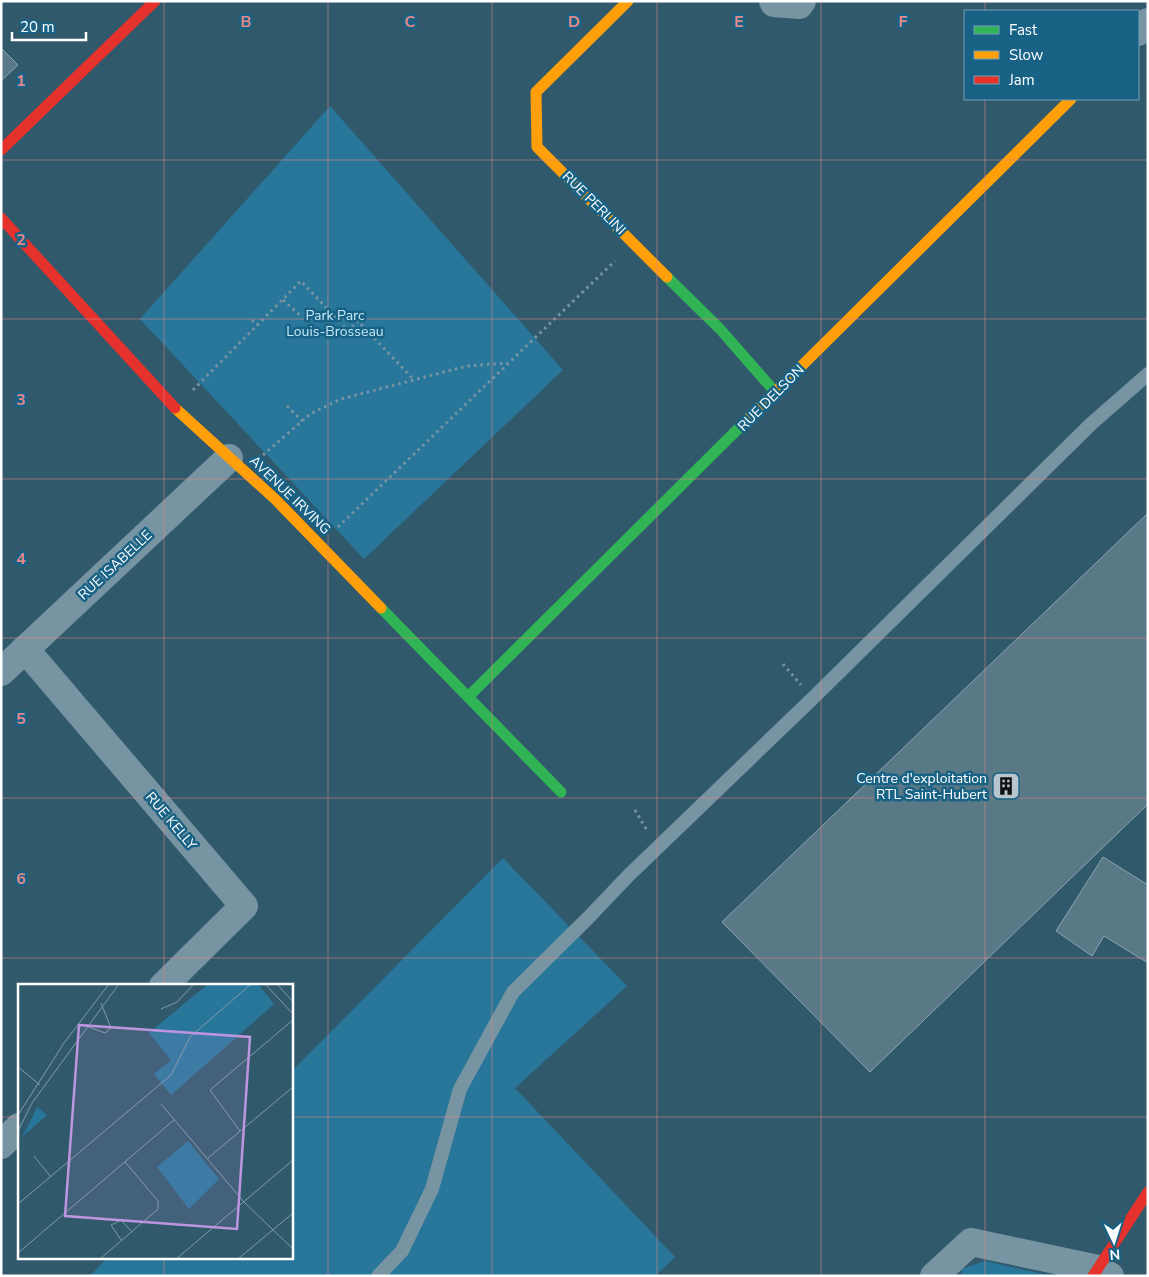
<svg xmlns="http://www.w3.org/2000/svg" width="1149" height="1277" font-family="'Nunito Sans',sans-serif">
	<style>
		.green { fill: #28779b }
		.building { fill: #5a7987; stroke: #8ba4b0 }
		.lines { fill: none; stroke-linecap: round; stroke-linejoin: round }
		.path { stroke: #7794a2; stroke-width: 3; stroke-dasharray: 2.5 4; stroke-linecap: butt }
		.lane { stroke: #7794a2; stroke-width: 14 }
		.street { stroke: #7794a2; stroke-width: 28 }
		.fast { stroke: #30b455; stroke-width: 11 }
		.slow { stroke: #ff9f0a; stroke-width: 11 }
		.jam { stroke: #e5322d; stroke-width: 11 }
		.grid { fill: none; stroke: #e88989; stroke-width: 1; stroke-opacity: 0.55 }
		.labels { text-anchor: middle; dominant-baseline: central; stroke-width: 5; stroke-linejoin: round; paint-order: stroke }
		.street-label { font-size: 14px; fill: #fff; stroke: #186285 }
		.park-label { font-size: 14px; fill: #c3e9f9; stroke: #186285 }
		.poi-label { font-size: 14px; fill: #fff; stroke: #186285; text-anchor: end }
		.inset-road { fill: none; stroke: #839ba7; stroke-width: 1 }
		.view { fill: #bd96df; fill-opacity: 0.15; stroke: #bd96df; stroke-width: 2.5 }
		.inset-edge { fill: none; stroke: #fff; stroke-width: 2.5 }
		.grid-label { font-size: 16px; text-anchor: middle; font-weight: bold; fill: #e88989; stroke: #186285; stroke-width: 5; stroke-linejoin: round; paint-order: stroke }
	</style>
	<rect width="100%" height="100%" fill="#30596c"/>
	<g class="green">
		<path d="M330,106L563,370L364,559L140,319Z"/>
		<path d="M503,858L627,986L515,1088L675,1257L655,1276H90L107,1258H291V1072Z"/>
		<path d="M985,1261L1052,1276H961L962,1269Z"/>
	</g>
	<g class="building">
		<path d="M1,48L18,65L1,81Z"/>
		<path d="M1148,513V804L870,1072L722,922Z"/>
		<path d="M1103,857L1148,885V963L1104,936L1092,956L1056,931Z"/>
	</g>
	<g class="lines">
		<g class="path">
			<path d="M283,300L302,317"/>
			<path d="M252,320L258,325"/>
			<path d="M193,390L301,281L348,331L358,321L414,380"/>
			<path d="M287,406L302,421"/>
			<path d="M263,455L310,414L341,399L467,366L508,363"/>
			<path d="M338,527L615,261"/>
			<path d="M783,664L801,685"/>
			<path d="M635,810L648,832"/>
		</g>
		<path class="lane" d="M378,1276L402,1251L432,1189L460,1089L513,992L588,918L629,875L813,698L1091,424L1148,374"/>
		<g class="street">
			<path d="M773,1L774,3L799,5L802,1"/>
			<path d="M1138,32L1148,22"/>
			<path d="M25,649L244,906L163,986"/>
			<path d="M1,672L229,458"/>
			<path d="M1,1145L19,1127"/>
			<path d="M934,1276L971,1242L1098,1269L1110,1276"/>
		</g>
		<g class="fast">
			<path d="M667,277L720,329L776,393"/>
			<path d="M381,608L561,792"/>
			<path d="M469,696L748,419"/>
		</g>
		<g class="slow">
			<path d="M628,1L536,92L537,147L667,277"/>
			<path d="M175,408L275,499L381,608"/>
			<path d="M748,419L1071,99"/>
		</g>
		<g class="jam">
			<path d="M1,150L155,1"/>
			<path d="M1,218L175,408"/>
			<path d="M1093,1276L1148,1192"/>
		</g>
	</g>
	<path class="grid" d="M164,1V986M328,1V1276M492,1V1276M657,1V1276M821,1V1276M985,1V11M985,99V1276M1,160H1148M1,319H1148M1,479H1148M1,638H1148M1,798H1148M1,958H1148M1,1117H19M291,1117H1148M164,1258V1276"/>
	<defs>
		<symbol id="building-square" viewBox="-11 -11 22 22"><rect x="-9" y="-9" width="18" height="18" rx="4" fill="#b7c5cc" stroke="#186285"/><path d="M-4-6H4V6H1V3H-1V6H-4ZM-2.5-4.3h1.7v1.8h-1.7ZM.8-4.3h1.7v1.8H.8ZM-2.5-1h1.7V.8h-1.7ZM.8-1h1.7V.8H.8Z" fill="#111"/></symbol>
	</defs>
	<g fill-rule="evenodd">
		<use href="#building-square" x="990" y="770" width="32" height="32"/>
	</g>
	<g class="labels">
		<g class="street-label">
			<text transform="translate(594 203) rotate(45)">RUE PERLINI</text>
			<text transform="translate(771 398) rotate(-45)">RUE DELSON</text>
			<text transform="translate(290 495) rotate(44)">AVENUE IRVING</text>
			<text transform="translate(115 565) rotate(-43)">RUE ISABELLE</text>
			<text transform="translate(171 821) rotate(50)">RUE KELLY</text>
		</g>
		<g class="park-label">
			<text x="335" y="315">Park Parc<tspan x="335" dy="16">Louis-Brosseau</tspan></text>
		</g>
		<g class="poi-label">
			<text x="987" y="778">Centre d'exploitation<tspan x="987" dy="16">RTL Saint-Hubert</tspan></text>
		</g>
	</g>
	<g transform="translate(18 984)">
		<rect width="275" height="275" fill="#30596c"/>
		<path d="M190,0H240L256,20L153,111L136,90L153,76L131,49ZM19,123L29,131L3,154L10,142ZM170,157L201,195L171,225L139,183Z" fill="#28779b"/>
		<path class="inset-road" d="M247,0L275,30M259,0L275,18M143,25L159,18L176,0M65,41L87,49L93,44L83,19M0,83L22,101M143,120L226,218L275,265M0,131L46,59L91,0M0,147L14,119L101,0M222,147L192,106L275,36M16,172L33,193M190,174L275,103M0,220L153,91L172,53L233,0M103,256L93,241L103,236L114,248M0,269L156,136M82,275L140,225V217L107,178M158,275L275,176M220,275L275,229"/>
		<path class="view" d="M61,41L232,53L219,245L47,232Z"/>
		<rect width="275" height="275" class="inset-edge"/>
	</g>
	<g class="grid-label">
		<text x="246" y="27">B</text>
		<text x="410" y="27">C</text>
		<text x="574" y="27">D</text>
		<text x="739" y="27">E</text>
		<text x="903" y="27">F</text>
		<text x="21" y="86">1</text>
		<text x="21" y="245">2</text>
		<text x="21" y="405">3</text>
		<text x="21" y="564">4</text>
		<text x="21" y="724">5</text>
		<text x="21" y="884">6</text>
	</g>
	<rect width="1149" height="1277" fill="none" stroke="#ffffff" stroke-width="5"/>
	<rect x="964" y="10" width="175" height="90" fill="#186285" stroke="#74a1b6"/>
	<rect x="974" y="26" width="25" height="8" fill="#30b455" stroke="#74a1b6"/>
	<text x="1009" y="35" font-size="15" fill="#ffffff">Fast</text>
	<rect x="974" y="51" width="25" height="8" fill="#ff9f0a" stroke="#74a1b6"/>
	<text x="1009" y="60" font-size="15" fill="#ffffff">Slow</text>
	<rect x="974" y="76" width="25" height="8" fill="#e5322d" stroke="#74a1b6"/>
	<text x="1009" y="85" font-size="15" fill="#ffffff">Jam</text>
	<g transform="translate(1114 1242) rotate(176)" stroke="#186285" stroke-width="4" paint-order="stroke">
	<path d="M0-4L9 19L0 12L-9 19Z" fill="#ffffff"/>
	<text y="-8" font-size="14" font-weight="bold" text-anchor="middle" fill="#ffffff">N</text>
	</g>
	<path d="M12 32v8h74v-8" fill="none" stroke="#ffffff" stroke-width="2.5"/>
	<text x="20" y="32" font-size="15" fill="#ffffff" stroke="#186285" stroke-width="4" paint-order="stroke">20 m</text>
</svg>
